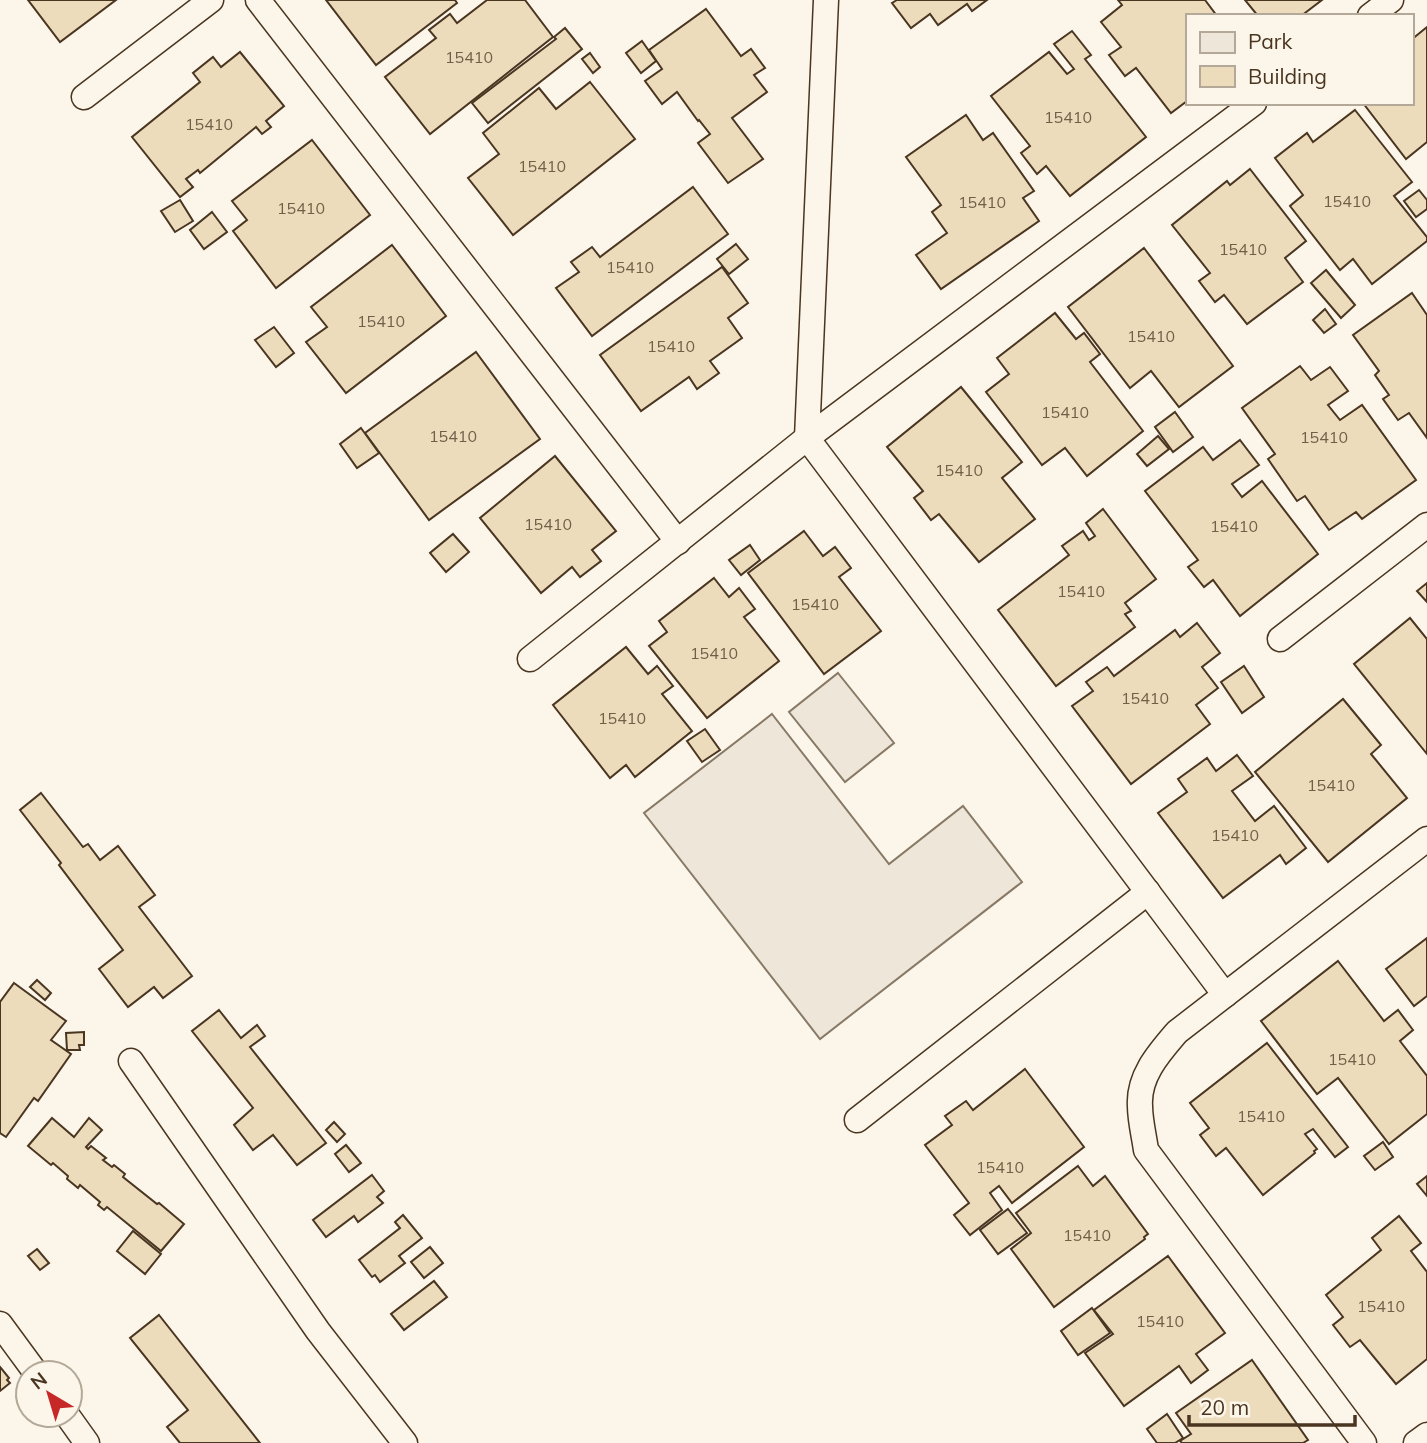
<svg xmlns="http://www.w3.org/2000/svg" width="1427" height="1443" font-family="Mulish,sans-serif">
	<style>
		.green { fill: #ede6d9; stroke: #887966; stroke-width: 2 }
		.building { fill: #ecdcbc; stroke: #4a3520; stroke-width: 2 }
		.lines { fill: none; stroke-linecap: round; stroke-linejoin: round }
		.lane-casing { stroke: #4a3520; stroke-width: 27 }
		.lane { stroke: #fbf6e9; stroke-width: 24 }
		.labels { text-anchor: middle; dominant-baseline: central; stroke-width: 5; stroke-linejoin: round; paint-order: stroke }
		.number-label { font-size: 16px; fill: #725f47 }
	</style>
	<rect width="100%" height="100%" fill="#fbf6e9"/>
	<g class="green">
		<path d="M838,673L894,743L845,782L789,712Z"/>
		<path d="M772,714L889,864L963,806L1022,882L820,1039L644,813Z"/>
	</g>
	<g class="building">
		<path d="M28,0H116L60,42Z"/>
		<path d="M326,0H455L457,3L376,65Z"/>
		<path d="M487,0H525L553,37L430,134L385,77L436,38L429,30L450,14L457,23Z"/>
		<path d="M897,0H987L972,11L967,4L938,25L930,14L911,28L892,3Z"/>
		<path d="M1118,0H1205L1217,16H1187V101L1171,113L1136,68L1125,76L1109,55L1121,47L1101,22L1122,5Z"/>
		<path d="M1245,0H1322L1301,16H1258Z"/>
		<path d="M706,9L741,56L751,49L765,68L754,75L767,92L732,118L763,159L728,183L698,143L710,134L699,120L698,121L677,92L662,104L645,81L662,69L649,50Z"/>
		<path d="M1427,27V142L1406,159L1363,103H1411V40Z"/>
		<path d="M565,28L582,49L488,123L472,103L556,39L554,37Z"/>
		<path d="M1072,31L1091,55L1085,59L1146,137L1070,196L1046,166L1037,174L1021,153L1030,146L991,96L1049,52L1067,74L1074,69L1054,44Z"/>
		<path d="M642,41L656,61L641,73L626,53Z"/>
		<path d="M240,52L284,106L266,121L271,127L262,134L256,127L200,173L198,170L186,179L193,187L180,197L132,137L200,82L193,73L213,57L221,67Z"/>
		<path d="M590,53L600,67L593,73L582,59Z"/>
		<path d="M590,82L635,139L513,235L468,178L499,154L483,133L539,88L556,109Z"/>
		<path d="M1355,110L1412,182L1394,196L1427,237V241L1372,284L1353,259L1340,270L1290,206L1303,195L1275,158L1307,133L1313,142Z"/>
		<path d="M966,115L983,140L993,133L1034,191L1023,198L1039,221L941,289L916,255L947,233L932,212L941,205L906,157Z"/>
		<path d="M312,140L370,215L276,288L233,231L247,220L232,201Z"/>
		<path d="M1250,169L1306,241L1285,258L1303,282L1247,324L1224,295L1215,302L1199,281L1210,273L1172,225L1227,181L1230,185Z"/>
		<path d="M693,187L728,234L592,336L556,288L579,272L571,262L592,247L600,257Z"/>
		<path d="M1419,190L1427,200V209L1416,217L1404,201Z"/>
		<path d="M180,200L193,221L175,232L161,211Z"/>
		<path d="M212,212L227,232L204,249L190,230Z"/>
		<path d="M736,244L748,259L729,274L717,259Z"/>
		<path d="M392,245L446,316L346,393L306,342L327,327L311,307Z"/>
		<path d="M1144,248L1233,366L1179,407L1151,371L1130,388L1068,307Z"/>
		<path d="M722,267L748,303L728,318L742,338L710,361L719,373L697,389L689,377L641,411L600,355Z"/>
		<path d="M1326,270L1355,305L1341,318L1311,283Z"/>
		<path d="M1412,293L1427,315V438L1409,413L1398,420L1383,399L1389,395L1375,375L1379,371L1353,335Z"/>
		<path d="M1325,309L1336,324L1324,333L1313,320Z"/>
		<path d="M1055,313L1076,339L1084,333L1100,354L1090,362L1143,431L1087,476L1065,448L1042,465L986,392L1009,374L997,358Z"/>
		<path d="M274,327L294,353L276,367L255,340Z"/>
		<path d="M476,352L540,439L429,520L365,433Z"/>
		<path d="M1300,366L1311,380L1330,367L1348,391L1328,405L1340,420L1362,405L1416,480L1362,519L1356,512L1329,530L1305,496L1297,501L1268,459L1275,454L1242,408Z"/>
		<path d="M961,387L1022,462L1002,478L1035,519L979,562L939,514L931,520L914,498L923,491L887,447Z"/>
		<path d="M1175,412L1193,437L1173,452L1155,427Z"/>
		<path d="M361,428L379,453L357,468L340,444Z"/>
		<path d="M1158,436L1169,449L1147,466L1137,454Z"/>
		<path d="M1240,440L1259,465L1232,484L1242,497L1262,481L1318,554L1240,616L1213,580L1204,587L1188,567L1198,560L1145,491L1203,447L1213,460Z"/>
		<path d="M555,456L616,531L592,550L601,561L580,577L572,567L541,593L480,518Z"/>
		<path d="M1103,509L1156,579L1125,603L1131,611L1125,614L1135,627L1056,686L998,610L1069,555L1062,546L1083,531L1089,540L1095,536L1086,523Z"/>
		<path d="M804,531L823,556L835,547L851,568L839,577L881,631L824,674L748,573Z"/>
		<path d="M453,534L469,552L446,572L430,553Z"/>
		<path d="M750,545L760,560L741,575L729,560Z"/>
		<path d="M714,578L729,597L739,588L755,609L744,617L779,661L707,718L649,646L667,632L659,621Z"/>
		<path d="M1427,583V602L1417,591Z"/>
		<path d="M1410,618L1427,639V754L1354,664Z"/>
		<path d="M1197,623L1220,653L1202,667L1218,688L1196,705L1210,724L1131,784L1072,706L1093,691L1086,682L1107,667L1114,676L1175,630L1180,637Z"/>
		<path d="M626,647L648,674L657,666L673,686L662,694L692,731L635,777L626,765L610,778L553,705Z"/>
		<path d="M1244,666L1264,697L1242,713L1221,682Z"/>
		<path d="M1343,699L1381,745L1371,754L1407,798L1328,862L1255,772Z"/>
		<path d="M705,729L720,750L702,762L687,741Z"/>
		<path d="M1237,755L1253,776L1232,791L1255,821L1274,806L1306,848L1286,864L1280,855L1223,898L1158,813L1187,792L1178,779L1207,758L1216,771Z"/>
		<path d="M41,793L83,847L88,844L100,860L118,846L155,895L139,907L192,976L163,998L154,987L128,1007L99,969L123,950L59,865L61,863L20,810Z"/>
		<path d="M1427,938V996L1414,1006L1386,969Z"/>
		<path d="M1338,961L1384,1021L1398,1010L1413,1030L1400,1041L1427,1076V1114L1389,1144L1338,1078L1317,1094L1261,1021Z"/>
		<path d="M37,980L51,993L45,1000L30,987Z"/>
		<path d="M14,983L66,1021L51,1040L71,1054L38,1101L34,1098L6,1137L0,1133V1002Z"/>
		<path d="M219,1010L241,1038L257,1025L265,1036L250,1047L326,1143L297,1165L273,1135L253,1150L234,1125L253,1108L192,1031Z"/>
		<path d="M84,1032V1045H79L80,1050H67L66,1033Z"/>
		<path d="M1267,1043L1348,1147L1335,1157L1313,1129L1305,1134L1317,1149L1314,1151L1315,1153L1263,1195L1226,1148L1216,1156L1200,1135L1209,1128L1190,1103Z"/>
		<path d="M1025,1069L1084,1147L1012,1203L999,1186L990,1193L1002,1210L970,1235L954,1215L969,1203L925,1145L952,1125L945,1116L966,1101L973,1110Z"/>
		<path d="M52,1118L74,1137L89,1118L102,1130L86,1147L88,1149L91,1146L106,1158L103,1160L112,1167L114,1165L125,1174L123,1177L157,1204L159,1203L184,1224L161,1251L107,1207L104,1210L98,1205L100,1202L80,1185L78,1188L67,1179L68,1176L53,1163L51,1165L28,1146Z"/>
		<path d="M334,1122L345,1134L337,1142L326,1130Z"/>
		<path d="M1383,1142L1393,1157L1375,1170L1364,1156Z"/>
		<path d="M346,1145L361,1163L349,1172L335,1154Z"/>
		<path d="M1078,1166L1093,1186L1105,1176L1148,1234L1144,1237L1145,1239L1054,1307L1011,1249L1031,1233L1016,1213Z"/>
		<path d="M372,1175L384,1191L377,1197L383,1203L358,1222L354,1216L326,1237L313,1220Z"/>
		<path d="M1427,1176V1196L1417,1184Z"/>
		<path d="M1008,1209L1027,1233L998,1254L980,1230Z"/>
		<path d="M403,1215L422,1238L399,1256L405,1263L380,1282L375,1275L372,1277L359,1260L400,1228L395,1222Z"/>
		<path d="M1399,1216L1421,1243L1411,1251L1427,1272V1359L1396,1384L1360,1340L1350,1347L1333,1325L1343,1317L1326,1295L1381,1250L1372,1238Z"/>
		<path d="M133,1231L161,1254L145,1274L117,1251Z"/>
		<path d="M430,1247L443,1263L424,1278L411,1262Z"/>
		<path d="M37,1249L49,1263L40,1270L28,1256Z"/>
		<path d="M1168,1256L1225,1333L1196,1354L1208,1370L1191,1383L1179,1366L1124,1406L1085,1353L1113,1334L1094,1310Z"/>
		<path d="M434,1281L447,1297L404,1330L391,1314Z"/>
		<path d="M1092,1308L1110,1333L1078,1355L1061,1331Z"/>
		<path d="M159,1315L260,1443H180L167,1427L188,1410L130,1338Z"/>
		<path d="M1252,1360L1308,1440L1303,1443H1182L1180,1441L1191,1434L1176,1413Z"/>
		<path d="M0,1367L9,1378L7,1380L10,1383L0,1391Z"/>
		<path d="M1167,1414L1183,1438L1175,1443H1157L1147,1429Z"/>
	</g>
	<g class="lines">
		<defs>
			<g id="lane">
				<path d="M258,0L678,542"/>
				<path d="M826,0L807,438L1225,995"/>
				<path d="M1370,16L1391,0"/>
				<path d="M84,97L211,0"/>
				<path d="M1280,639L1427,525"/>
				<path d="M530,659L807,438L1254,103"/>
				<path d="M131,1061L318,1331L405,1443"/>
				<path d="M857,1120L1148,892"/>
				<path d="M0,1324L36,1373"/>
				<path d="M67,1415L87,1443"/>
				<path d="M1364,1443L1146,1150C1144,1136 1140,1120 1140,1106C1138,1076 1159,1053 1177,1032L1427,839"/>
				<path d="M1416,1443L1427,1435"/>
			</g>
		</defs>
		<use href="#lane" class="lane-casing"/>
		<use href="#lane" class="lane"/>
	</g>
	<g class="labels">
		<g class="number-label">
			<text x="469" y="57">15410</text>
			<text x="1068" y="117">15410</text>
			<text x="209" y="124">15410</text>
			<text x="542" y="166">15410</text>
			<text x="1347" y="201">15410</text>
			<text x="982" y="202">15410</text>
			<text x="301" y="208">15410</text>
			<text x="1243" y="249">15410</text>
			<text x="630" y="267">15410</text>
			<text x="381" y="321">15410</text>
			<text x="1151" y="336">15410</text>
			<text x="671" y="346">15410</text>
			<text x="1065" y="412">15410</text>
			<text x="453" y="436">15410</text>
			<text x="1324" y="437">15410</text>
			<text x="959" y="470">15410</text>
			<text x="548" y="524">15410</text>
			<text x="1234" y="526">15410</text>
			<text x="1081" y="591">15410</text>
			<text x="815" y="604">15410</text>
			<text x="714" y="653">15410</text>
			<text x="1145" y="698">15410</text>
			<text x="622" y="718">15410</text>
			<text x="1331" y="785">15410</text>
			<text x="1235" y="835">15410</text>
			<text x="1352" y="1059">15410</text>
			<text x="1261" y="1116">15410</text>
			<text x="1000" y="1167">15410</text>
			<text x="1087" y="1235">15410</text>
			<text x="1381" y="1306">15410</text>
			<text x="1160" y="1321">15410</text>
		</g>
	</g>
	<rect x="1186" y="14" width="228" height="91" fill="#fbf6e9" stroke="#b4a999" stroke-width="2"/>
	<rect x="1200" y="32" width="35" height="21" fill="#ede6d9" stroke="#b4a999" stroke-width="2"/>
	<text x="1248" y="49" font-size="21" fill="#4a3520">Park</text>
	<rect x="1200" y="66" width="35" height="21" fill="#ecdcbc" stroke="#b4a999" stroke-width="2"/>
	<text x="1248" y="84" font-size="21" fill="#4a3520">Building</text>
	<g transform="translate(49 1394) rotate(322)"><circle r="33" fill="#fbf6e9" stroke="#b4a999" stroke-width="2"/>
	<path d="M0-5L12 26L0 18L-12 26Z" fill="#c62828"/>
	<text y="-10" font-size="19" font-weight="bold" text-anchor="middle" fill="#4a3520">N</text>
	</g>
	<path d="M1189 1415v10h166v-10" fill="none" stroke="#4a3520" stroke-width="3.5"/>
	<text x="1200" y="1415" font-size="21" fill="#4a3520" stroke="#fbf6e9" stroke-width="5" paint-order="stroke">20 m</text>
</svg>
